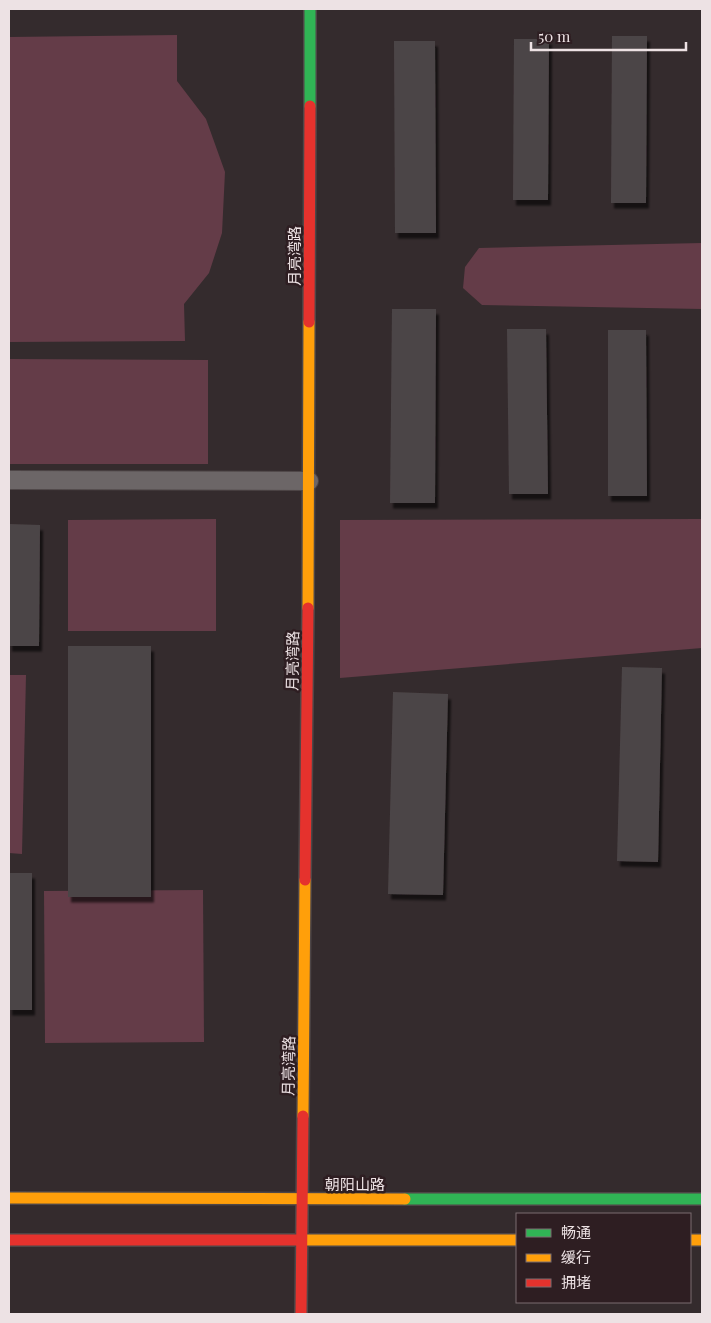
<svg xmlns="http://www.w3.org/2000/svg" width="711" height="1323" font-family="'Playfair Display','Noto Sans SC',serif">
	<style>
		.green { fill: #643c48 }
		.building { fill: #4c4547; filter: url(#shadow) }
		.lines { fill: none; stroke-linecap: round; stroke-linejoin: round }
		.street-casing { stroke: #4e4647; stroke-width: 20 }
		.fast-casing { stroke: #4e4647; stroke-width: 14 }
		.slow-casing { stroke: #4e4647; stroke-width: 14 }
		.jam-casing { stroke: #4e4647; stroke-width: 14 }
		.street { stroke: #6c6667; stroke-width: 18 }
		.fast { stroke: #30b455; stroke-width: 11 }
		.slow { stroke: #ff9f0a; stroke-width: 11 }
		.jam { stroke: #e5322d; stroke-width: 11 }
		.labels { text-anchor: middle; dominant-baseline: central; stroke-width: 5; stroke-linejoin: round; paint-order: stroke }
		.street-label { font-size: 15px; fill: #ede2e4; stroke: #2e1e22 }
	</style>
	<defs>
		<filter id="shadow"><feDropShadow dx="3" dy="5.5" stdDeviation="1" flood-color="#0009"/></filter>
	</defs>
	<rect width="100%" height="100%" fill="#342b2d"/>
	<g class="green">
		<path d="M177,35V81L206,119L225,172L222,233L209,273L184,304L185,341L9,342V37Z"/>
		<path d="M702,243V309L482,305L463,288L465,267L479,248Z"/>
		<path d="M9,359L208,360V464H9Z"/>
		<path d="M216,519V631H68V520Z"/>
		<path d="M702,519V648L340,678V520Z"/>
		<path d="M9,675H26L22,854L9,853Z"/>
		<path d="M203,890L204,1042L45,1043L44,891Z"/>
	</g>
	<g class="building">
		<path d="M612,36H647L646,203H611Z"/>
		<path d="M514,39H549L548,200H513Z"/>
		<path d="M394,41H435L436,233H395Z"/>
		<path d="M392,309H436L435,503H390Z"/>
		<path d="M507,329H546L548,494H509Z"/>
		<path d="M608,330H646L647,496H608Z"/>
		<path d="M9,524L40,525L39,646H9Z"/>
		<rect x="68" y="646" width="83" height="251"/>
		<path d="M622,667L662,668L658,862L617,861Z"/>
		<path d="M393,692L448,694L443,895L388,894Z"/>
		<rect x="9" y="873" width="23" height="137"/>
	</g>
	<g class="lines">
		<defs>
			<path id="street" d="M9,480L309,481"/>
			<g id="fast">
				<path d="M310,106V9"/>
				<path d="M405,1199H702"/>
			</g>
			<g id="slow">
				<path d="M308,608L309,322"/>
				<path d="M303,1116L305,880"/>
				<path d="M9,1198L405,1199"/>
				<path d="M299,1240H517"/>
				<path d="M690,1240H702"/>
			</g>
			<g id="jam">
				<path d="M309,322L310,106"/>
				<path d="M305,880L308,608"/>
				<path d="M9,1240H299"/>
				<path d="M301,1314L303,1116"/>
			</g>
		</defs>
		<use href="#street" class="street-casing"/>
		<use href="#fast" class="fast-casing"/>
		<use href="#slow" class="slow-casing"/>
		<use href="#jam" class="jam-casing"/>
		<use href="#street" class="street"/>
		<use href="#fast" class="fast"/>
		<use href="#slow" class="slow"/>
		<use href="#jam" class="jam"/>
	</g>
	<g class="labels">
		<g class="street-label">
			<text transform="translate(294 256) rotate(-90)">月亮湾路</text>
			<text transform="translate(292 661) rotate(-89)">月亮湾路</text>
			<text transform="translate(288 1066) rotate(-89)">月亮湾路</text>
			<text x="355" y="1184">朝阳山路</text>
		</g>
	</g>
	<rect width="711" height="1323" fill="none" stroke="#ede2e4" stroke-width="20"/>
	<rect x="516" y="1213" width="175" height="90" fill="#2e1e22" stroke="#7a6c70"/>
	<rect x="526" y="1229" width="25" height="8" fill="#30b455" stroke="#7a6c70"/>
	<text x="561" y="1238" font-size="15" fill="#ede2e4">畅通</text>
	<rect x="526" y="1254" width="25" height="8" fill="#ff9f0a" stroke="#7a6c70"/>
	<text x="561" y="1263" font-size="15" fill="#ede2e4">缓行</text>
	<rect x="526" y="1279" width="25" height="8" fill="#e5322d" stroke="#7a6c70"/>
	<text x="561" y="1288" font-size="15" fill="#ede2e4">拥堵</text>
	<path d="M531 42v8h155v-8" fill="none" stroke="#ede2e4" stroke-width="2.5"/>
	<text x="538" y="42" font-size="15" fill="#ede2e4" stroke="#2e1e22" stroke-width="4" paint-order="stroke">50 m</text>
</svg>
